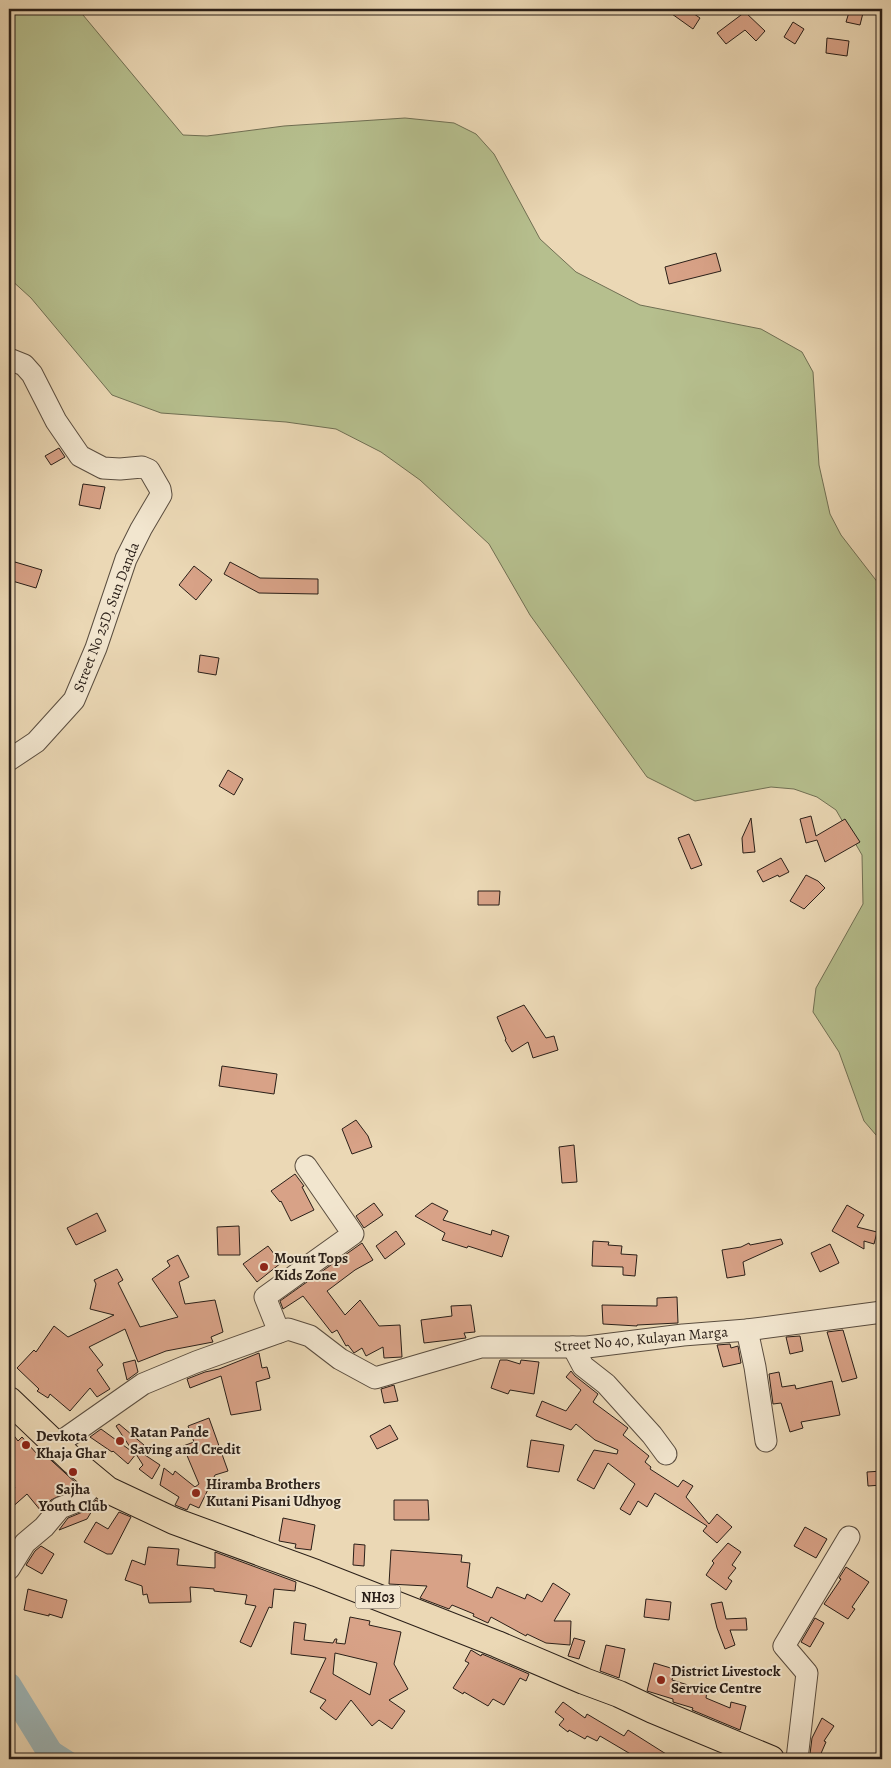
<svg xmlns="http://www.w3.org/2000/svg" width="891" height="1768" font-family="Alegreya,serif">
	<style>
		.green { fill: #b6bf8e; stroke: #706f53 }
		.lines { fill: none; stroke-linecap: round; stroke-linejoin: round }
		.canal { stroke: #9eb7b9; stroke-width: 15 }
		.river { stroke: #9eb7b9; stroke-width: 26 }
		.building { fill: #d8a287; stroke: #2a1f18; fill-rule: evenodd }
		.minor-casing { stroke: #5a4d3f; stroke-width: 23 }
		.major-casing { stroke: #2a1f18; stroke-width: 28 }
		.minor { stroke: #f2e6cf; stroke-width: 21 }
		.major { stroke: #ebd8b5; stroke-width: 26 }
		.poi-dot { fill: #8f2418; stroke: #f2e6cf; stroke-width: 2 }
		.labels { text-anchor: middle; dominant-baseline: central; stroke-width: 4; stroke-linejoin: round; paint-order: stroke }
		.shield { fill: #f2e6cf; stroke: #665b4f; stroke-width: 1 }
		.shield-label { font-size: 14px; font-weight: bold; fill: #2a1f18 }
		.street-label { font-size: 15px; fill: #2a1f18; stroke: #f2e6cf }
		.poi-label { font-size: 15px; font-weight: bold; fill: #2a1f18; stroke: #f2e6cf; text-anchor: start }
	</style>
	<rect width="100%" height="100%" fill="#ebd8b5"/>
	<filter id="stains"><feTurbulence type="fractalNoise" baseFrequency=".004" numOctaves="4"/><feColorMatrix values="0 0 0 0 .2 0 0 0 0 .09 0 0 0 0 .02 0 0 0 .5 -.17"/></filter>
	<radialGradient id="worn" r=".72"><stop offset=".6" stop-color="#630" stop-opacity="0"/><stop offset="1" stop-color="#630" stop-opacity=".3"/></radialGradient>
	<path class="green" d="M9,9H78L183,135L207,136L284,126L405,118L454,123L476,134L494,154L540,239L576,272L640,305L761,329L802,352L813,372L819,465L830,514L841,535L882,588V1142L864,1121L839,1052L813,1012L816,988L863,904L862,855L836,810L817,797L794,789L771,787L695,801L647,777L530,615L489,544L420,480L381,452L336,429L286,422L161,413L112,395L31,298L9,278Z"/>
	<g class="lines">
		<path class="canal" d="M45,1743L70,1759"/>
		<path class="river" d="M9,1686L54,1759"/>
	</g>
	<g class="building">
		<path d="M665,9H687L700,18L693,29Z"/>
		<path d="M850,9H864L860,25L846,22Z"/>
		<path d="M745,12L765,31L756,41L745,30L726,44L717,33Z"/>
		<path d="M793,22L804,29L795,44L784,37Z"/>
		<path d="M827,38L849,41L847,56L826,53Z"/>
		<path d="M716,253L721,271L669,284L665,267Z"/>
		<path d="M59,448L65,457L51,465L45,456Z"/>
		<path d="M83,484L105,487L100,509L79,505Z"/>
		<path d="M15,562L42,570L36,588L9,580Z"/>
		<path d="M230,562L260,578L318,579V594L259,593L224,574Z"/>
		<path d="M194,566L212,580L196,600L179,585Z"/>
		<path d="M200,655L219,658L216,675L198,672Z"/>
		<path d="M228,770L243,779L234,795L219,786Z"/>
		<path d="M811,816L816,836L845,819L860,842L825,862L817,840L806,843L800,819Z"/>
		<path d="M751,818L755,852L743,853L742,838Z"/>
		<path d="M689,834L702,865L691,869L678,838Z"/>
		<path d="M781,858L789,872L779,877L778,875L763,882L757,871Z"/>
		<path d="M806,875L818,881L825,888L804,909L790,901Z"/>
		<path d="M478,891H500L499,905H478Z"/>
		<path d="M524,1005L546,1038L554,1036L558,1050L533,1058L528,1042L512,1052L505,1040L506,1039L497,1017Z"/>
		<path d="M222,1066L277,1074L274,1094L219,1086Z"/>
		<path d="M356,1120L368,1136L372,1147L352,1154L342,1129Z"/>
		<path d="M574,1145L577,1182L562,1183L559,1147Z"/>
		<path d="M295,1174L304,1186L302,1187L314,1210L291,1221L281,1201L280,1202L271,1191Z"/>
		<path d="M374,1203L383,1215L364,1228L356,1216Z"/>
		<path d="M432,1203L448,1211L443,1220L491,1235L492,1230L509,1236L502,1257L468,1246L467,1248L442,1240L445,1233L415,1216Z"/>
		<path d="M847,1205L864,1215L857,1227L877,1232L874,1244L864,1241V1249L832,1231Z"/>
		<path d="M97,1213L106,1231L76,1245L67,1228Z"/>
		<path d="M239,1226L240,1255H218L217,1227Z"/>
		<path d="M396,1231L405,1244L385,1259L376,1246Z"/>
		<path d="M781,1239L783,1244L743,1262L745,1275L727,1278L722,1250L741,1247L749,1243L750,1245Z"/>
		<path d="M593,1241L609,1242L608,1245L622,1246L621,1254L637,1255L635,1276L623,1275V1267L592,1266Z"/>
		<path d="M362,1243L373,1260L355,1270L327,1291L345,1315L360,1300L379,1326L400,1325L402,1357L384,1358L383,1347L366,1356L362,1348L354,1353L348,1345L346,1346L337,1330L332,1333L303,1296L283,1309L280,1301Z"/>
		<path d="M830,1244L839,1263L820,1272L811,1253Z"/>
		<path d="M268,1246L281,1263L257,1282L243,1264Z"/>
		<path d="M178,1255L189,1277L179,1282L185,1304L215,1300L223,1332L211,1337L213,1342L166,1351L138,1362L125,1329L89,1347L103,1365L97,1370L110,1389L97,1397L90,1388L70,1411L50,1394L48,1398L37,1391L39,1389L17,1368L34,1350L36,1352L54,1326L68,1337L114,1315L90,1309L96,1284L94,1280L117,1269L123,1280L118,1283L140,1327L178,1317L152,1279L170,1266L167,1261Z"/>
		<path d="M677,1297L678,1323L637,1325V1326L603,1324L602,1305L657,1306V1298Z"/>
		<path d="M471,1305L475,1332L464,1333L466,1338L424,1343L421,1320L452,1316L451,1306Z"/>
		<path d="M843,1330L857,1378L842,1382L827,1332Z"/>
		<path d="M800,1336L803,1351L790,1354L786,1337Z"/>
		<path d="M730,1344L731,1348L738,1346L741,1363L723,1367L717,1345Z"/>
		<path d="M259,1353L262,1368L267,1367L270,1378L256,1382L261,1410L231,1415L221,1376L190,1388L187,1379L205,1372L219,1369Z"/>
		<path d="M135,1360L138,1372L127,1380L123,1363Z"/>
		<path d="M500,1360H507L520,1364L521,1360L539,1362L534,1394L510,1390L508,1394L491,1388Z"/>
		<path d="M571,1371L575,1376L598,1394L593,1402L628,1428L623,1435L649,1456L645,1462L651,1467L650,1469L678,1487L683,1480L693,1486L686,1497L709,1524L717,1514L732,1527L717,1543L703,1531L707,1526L655,1493L647,1507L638,1501L630,1515L620,1509L635,1484L608,1463L594,1489L577,1480L594,1450L617,1454L618,1450L595,1440L576,1424L571,1430L536,1416L542,1401L566,1411L581,1390L566,1377Z"/>
		<path d="M779,1372L782,1387L795,1385L796,1389L832,1381L840,1415L801,1422L803,1428L790,1432L781,1403L773,1404L769,1374Z"/>
		<path d="M394,1385L398,1401L384,1403L381,1389Z"/>
		<path d="M209,1418L228,1471L215,1475L199,1508L190,1504L187,1510L175,1505L179,1497L160,1485L164,1468L173,1475L175,1471L195,1487L199,1484L183,1446L194,1442L188,1426Z"/>
		<path d="M119,1424L144,1445L139,1451L160,1465L152,1479L139,1469L143,1465L136,1454L128,1464L113,1451L112,1452L90,1437L101,1429L134,1453L116,1426Z"/>
		<path d="M390,1425L398,1439L377,1449L370,1436Z"/>
		<path d="M9,1429L18,1441L22,1437L37,1454L41,1451L77,1484L72,1490L51,1500L41,1511L27,1494L9,1510V1494L15,1488L9,1479Z"/>
		<path d="M531,1440L564,1445L559,1472L527,1467Z"/>
		<path d="M882,1471V1485L868,1486L867,1472Z"/>
		<path d="M96,1500L98,1501L87,1519L59,1530L68,1518L85,1511Z"/>
		<path d="M394,1500H428L429,1520H394Z"/>
		<path d="M119,1512L131,1517L112,1554H107L84,1542L96,1522L108,1529Z"/>
		<path d="M283,1518L315,1525L311,1550L295,1548L296,1544L279,1541Z"/>
		<path d="M805,1527L827,1539L816,1558L794,1546Z"/>
		<path d="M728,1543L741,1552L732,1565L736,1568L728,1578L732,1581L726,1590L706,1575L714,1563L712,1561Z"/>
		<path d="M354,1544L365,1545L364,1566L353,1565Z"/>
		<path d="M41,1546L54,1554L42,1574L26,1565L35,1551Z"/>
		<path d="M148,1547L179,1549L177,1565L215,1568V1552L296,1582L295,1591L274,1589L272,1608L269,1607L251,1647L240,1642L256,1606L245,1604L247,1595L214,1591V1589L190,1587L191,1602L149,1603L147,1594L143,1595L142,1586L125,1580L132,1560L145,1565Z"/>
		<path d="M391,1550L462,1555L461,1562L470,1563L467,1587L492,1598L497,1587L525,1599L527,1594L542,1602L553,1583L570,1594L554,1621H571L570,1645L546,1643L527,1634L526,1636L491,1617L488,1623L473,1616L474,1614L452,1605L449,1609L420,1598L427,1586L389,1584Z"/>
		<path d="M846,1567L869,1582L852,1607L855,1609L848,1619L824,1604L841,1579L839,1578Z"/>
		<path d="M28,1589L67,1600L62,1618L49,1614V1616L24,1610Z"/>
		<path d="M646,1599L671,1602L669,1620L644,1617Z"/>
		<path d="M722,1602L726,1619L746,1618L747,1630H730L735,1645L725,1649L717,1628L711,1604Z"/>
		<path d="M350,1617L370,1621L369,1625L401,1632L394,1664L408,1689L389,1700L405,1711L392,1729L379,1720L372,1726L351,1700L336,1720L320,1708L326,1700L310,1692L326,1658L291,1654L294,1622L306,1624L304,1640L333,1643L335,1639H337L336,1643L345,1644ZM335,1653L377,1663L370,1695L333,1674Z"/>
		<path d="M815,1618L824,1623L810,1647L801,1642Z"/>
		<path d="M574,1638L585,1641L579,1659L568,1656Z"/>
		<path d="M606,1645L625,1649L619,1678L600,1671Z"/>
		<path d="M471,1650L481,1656L482,1654L529,1674L526,1681L520,1678L504,1705L493,1699L488,1706L464,1692L463,1694L453,1688L469,1663L465,1661Z"/>
		<path d="M654,1663L674,1669L672,1680L707,1691L706,1698L730,1708L731,1702L746,1706L740,1730L692,1710L693,1708L673,1702V1699L647,1691Z"/>
		<path d="M563,1702L585,1718L587,1714L624,1736L628,1730L674,1759H639L600,1736L597,1741L587,1736L585,1739L569,1730L568,1732L559,1725L564,1719L555,1712Z"/>
		<path d="M822,1718L834,1726L824,1741L826,1742L819,1758L810,1754L812,1738Z"/>
	</g>
	<g class="lines">
		<defs>
			<g id="minor">
				<path d="M9,359L24,365L32,374L56,421L80,456L103,468L120,469L142,467L149,470L160,489L161,495L141,529L126,559L96,648L74,700L36,742L9,760"/>
				<path d="M747,1330L755,1367L766,1441"/>
				<path d="M279,1332L265,1297L353,1234L306,1166"/>
				<path d="M573,1347L583,1366L606,1384L652,1435L666,1454"/>
				<path d="M56,1445L143,1384L196,1362L288,1329L310,1336L340,1359L375,1378L481,1347H587L683,1335L747,1330L882,1312"/>
				<path d="M9,1569L25,1543L44,1527L60,1508L80,1500L97,1480"/>
				<path d="M797,1759L807,1673L784,1646L849,1537"/>
			</g>
			<path id="major" d="M9,1400L73,1461L108,1490L174,1521L316,1573L497,1644L584,1681L619,1694L653,1710L771,1759"/>
		</defs>
		<use href="#minor" class="minor-casing"/>
		<use href="#major" class="major-casing"/>
		<use href="#minor" class="minor"/>
		<use href="#major" class="major"/>
	</g>
	<g class="poi-dot">
		<circle cx="264" cy="1267" r="5"/>
		<circle cx="120" cy="1441" r="5"/>
		<circle cx="26" cy="1445" r="5"/>
		<circle cx="73" cy="1472" r="5"/>
		<circle cx="196" cy="1493" r="5"/>
		<circle cx="661" cy="1680" r="5"/>
	</g>
	<g class="labels">
		<rect class="shield" x="355.5" y="1585.5" width="45" height="23" rx="4"/>
		<g class="shield-label">
			<text x="378" y="1597">NH03</text>
		</g>
		<g class="street-label">
			<text transform="translate(106 617) rotate(-69)">Street No 25D, Sun Danda</text>
			<text transform="translate(641 1339) rotate(-5)">Street No 40, Kulayan Marga</text>
		</g>
		<g class="poi-label">
			<text x="274" y="1258">Mount Tops<tspan x="274" dy="17">Kids Zone</tspan></text>
			<text x="130" y="1432">Ratan Pande<tspan x="130" dy="17">Saving and Credit</tspan></text>
			<text x="36" y="1436">Devkota<tspan x="36" dy="17">Khaja Ghar</tspan></text>
			<text x="206" y="1484">Hiramba Brothers<tspan x="206" dy="17">Kutani Pisani Udhyog</tspan></text>
			<text x="73" y="1489" text-anchor="middle">Sajha<tspan x="73" dy="17">Youth Club</tspan></text>
			<text x="671" y="1671">District Livestock<tspan x="671" dy="17">Service Centre</tspan></text>
		</g>
	</g>
	<rect width="891" height="1768" fill="none" stroke="#ebd8b5" stroke-width="30"/>
	<rect x="10" y="10" width="871" height="1748" fill="none" stroke="#2a1f18" stroke-width="2.5"/>
	<rect x="15" y="15" width="861" height="1738" fill="none" stroke="#2a1f18"/>
	<rect width="100%" height="100%" filter="url(#stains)"/>
	<rect width="100%" height="100%" fill="url(#worn)"/>
</svg>
